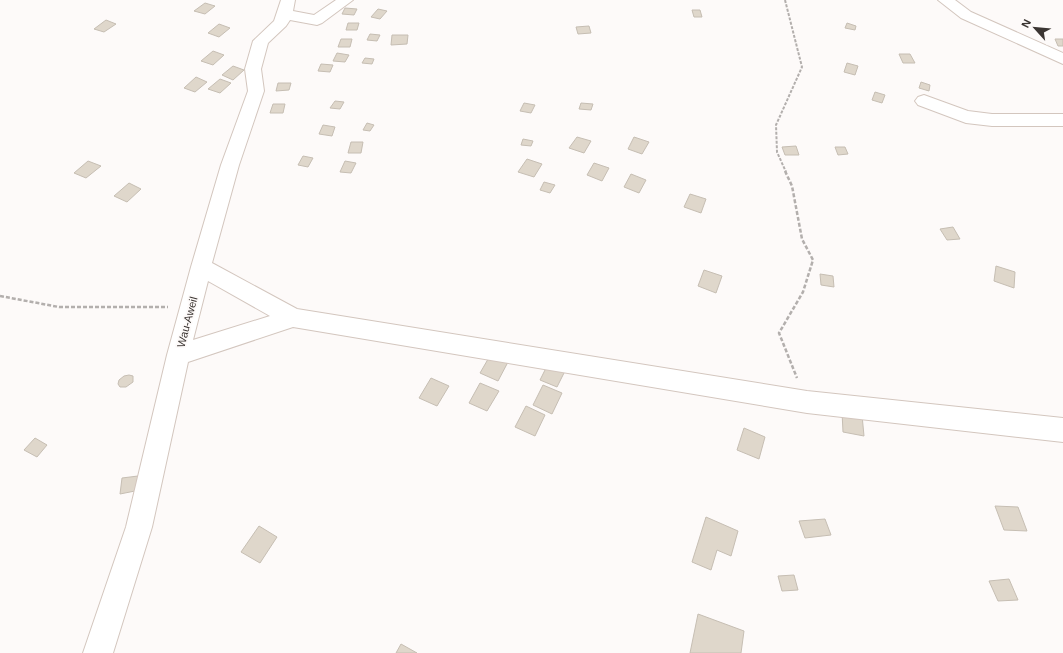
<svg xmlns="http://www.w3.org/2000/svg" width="1063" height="653" font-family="Arial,sans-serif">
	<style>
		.building { fill: #dfd7cb; stroke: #c6beb3 }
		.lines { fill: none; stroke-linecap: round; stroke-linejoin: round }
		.minor-casing { stroke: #d3c6be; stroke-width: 2 }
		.path-far1 { stroke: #b3afad; stroke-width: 2; stroke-dasharray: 3 1.5; stroke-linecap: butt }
		.path { stroke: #b3afad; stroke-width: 2.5; stroke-dasharray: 4 2; stroke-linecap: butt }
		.minor { fill: #fff; fill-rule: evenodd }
		.labels { text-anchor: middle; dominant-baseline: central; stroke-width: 3.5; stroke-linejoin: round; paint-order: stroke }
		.street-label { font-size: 11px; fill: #3b3532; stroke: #fdfaf9 }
	</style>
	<rect width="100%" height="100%" fill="#fdfaf9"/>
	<g class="building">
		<path d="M205,3L215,6L205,14L194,11Z"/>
		<path d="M345,8L357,9L354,15L342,14Z"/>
		<path d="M378,9L387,11L380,19L371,17Z"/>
		<path d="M692,10H700L702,17H694Z"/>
		<path d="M106,20L116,24L104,32L94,29Z"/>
		<path d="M348,23H359L357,30H346Z"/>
		<path d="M847,23L856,26L855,30L845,28Z"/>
		<path d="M219,24L230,28L219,37L208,33Z"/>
		<path d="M589,26L591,33L578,34L576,27Z"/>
		<path d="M370,34L380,35L377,41L367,40Z"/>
		<path d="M392,35H408L407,44L391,45Z"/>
		<path d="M341,39H352L350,47H338Z"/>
		<path d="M1055,39H1063V46H1058Z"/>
		<path d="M213,51L224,55L213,65L201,61Z"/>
		<path d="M337,53L349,55L345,62L333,61Z"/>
		<path d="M899,54H910L915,63H903Z"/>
		<path d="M365,58L374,59L372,64L362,63Z"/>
		<path d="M847,63L858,66L855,75L844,72Z"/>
		<path d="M321,64L333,65L330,72L318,71Z"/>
		<path d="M233,66L244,70L233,80L222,75Z"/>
		<path d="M196,77L207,82L195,92L184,88Z"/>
		<path d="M220,79L231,83L220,93L208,89Z"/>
		<path d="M921,82L930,85L929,91L919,88Z"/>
		<path d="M278,83H291L289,90L276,91Z"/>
		<path d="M875,92L885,95L882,103L872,100Z"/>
		<path d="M335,101L344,102L340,109L330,108Z"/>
		<path d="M524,103L535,105L531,113L520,111Z"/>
		<path d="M581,103L593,104L591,110L579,109Z"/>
		<path d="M273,104H285L283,113H270Z"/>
		<path d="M367,123L374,125L370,131L363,130Z"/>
		<path d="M323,125L335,127L332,136L319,134Z"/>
		<path d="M577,137L591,141L584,153L569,148Z"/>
		<path d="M634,137L649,142L642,154L628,149Z"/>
		<path d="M523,139L533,141L531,146L521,145Z"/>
		<path d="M351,142H363L361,153H348Z"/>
		<path d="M796,146L799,155H785L782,147Z"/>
		<path d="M835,147H845L848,154L838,155Z"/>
		<path d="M303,156L313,158L308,167L298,165Z"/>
		<path d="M527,159L542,164L534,177L518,172Z"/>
		<path d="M88,161L101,166L86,178L74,173Z"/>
		<path d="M345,161L356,163L351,173L340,172Z"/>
		<path d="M594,163L609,168L602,181L587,175Z"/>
		<path d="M631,174L646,180L639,193L624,187Z"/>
		<path d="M544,182L555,185L550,193L540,190Z"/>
		<path d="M129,183L141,189L127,202L114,196Z"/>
		<path d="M690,194L706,199L701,213L684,207Z"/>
		<path d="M953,227L960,239L947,240L940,229Z"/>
		<path d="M996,266L1015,272L1014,288L994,281Z"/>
		<path d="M704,270L722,276L716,293L698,286Z"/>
		<path d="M820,274L833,276L834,287L821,285Z"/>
		<path d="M491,354L508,362L498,381L480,373Z"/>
		<path d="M548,364L565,371L557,387L540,380Z"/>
		<path d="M129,375L133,376V382L126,387H120L118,384L119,380L124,376Z"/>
		<path d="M431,378L449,386L437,406L419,398Z"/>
		<path d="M480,383L499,391L487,411L469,403Z"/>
		<path d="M543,385L562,393L552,414L533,405Z"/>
		<path d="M526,406L545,415L535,436L515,427Z"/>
		<path d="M842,412L862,415L864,436L843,432Z"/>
		<path d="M744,428L765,437L759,459L737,450Z"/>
		<path d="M35,438L47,445L37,457L24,450Z"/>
		<path d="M138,476L135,491L120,494L122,478Z"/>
		<path d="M995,506L1018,507L1027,531L1004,530Z"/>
		<path d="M706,517L738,531L731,556L717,550L711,570L692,562Z"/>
		<path d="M825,519L831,535L805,538L799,521Z"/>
		<path d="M259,526L277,537L260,563L241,552Z"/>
		<path d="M794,575L798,590L782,591L778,576Z"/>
		<path d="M1009,579L1018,600L998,601L989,581Z"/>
		<path d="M698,614L744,631L741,653H690Z"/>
		<path d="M401,644L417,653H396Z"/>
	</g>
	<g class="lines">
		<defs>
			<g id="minor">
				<path d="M281,0H295L293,11L314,15L336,0H353L322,23L317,25L290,20L286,26L268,43L261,69L264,91L239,165L212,263L297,309L807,391L1063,418V442L807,413L293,327L188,362L152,527L113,653H83L126,527L167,355L191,267L221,165L248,91L245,69L253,41L274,21ZM208,281L270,316L193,340Z"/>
				<path d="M938,0H955L971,12L1063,53V64L961,18Z"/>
				<path d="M924,95L968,111L992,114H1063V126H992L966,123L918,105L915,101L918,97Z"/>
			</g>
		</defs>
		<use href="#minor" class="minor-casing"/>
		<path class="path-far1" d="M785,0L802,67L776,125L777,152L786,172"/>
		<g class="path">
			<path d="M785,171L792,186L802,239L813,260L803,292L779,333L797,378"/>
			<path d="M0,296L59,307H168"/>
		</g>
		<use href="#minor" class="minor"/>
	</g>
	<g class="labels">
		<g class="street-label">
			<text transform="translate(187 322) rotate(-75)">Wau-Aweil</text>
		</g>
	</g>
	<g transform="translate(1035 28) rotate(297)" stroke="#fdfaf9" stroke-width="3" paint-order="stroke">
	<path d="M0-3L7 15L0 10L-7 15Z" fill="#3b3532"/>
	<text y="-6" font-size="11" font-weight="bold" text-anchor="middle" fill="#3b3532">N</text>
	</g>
</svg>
